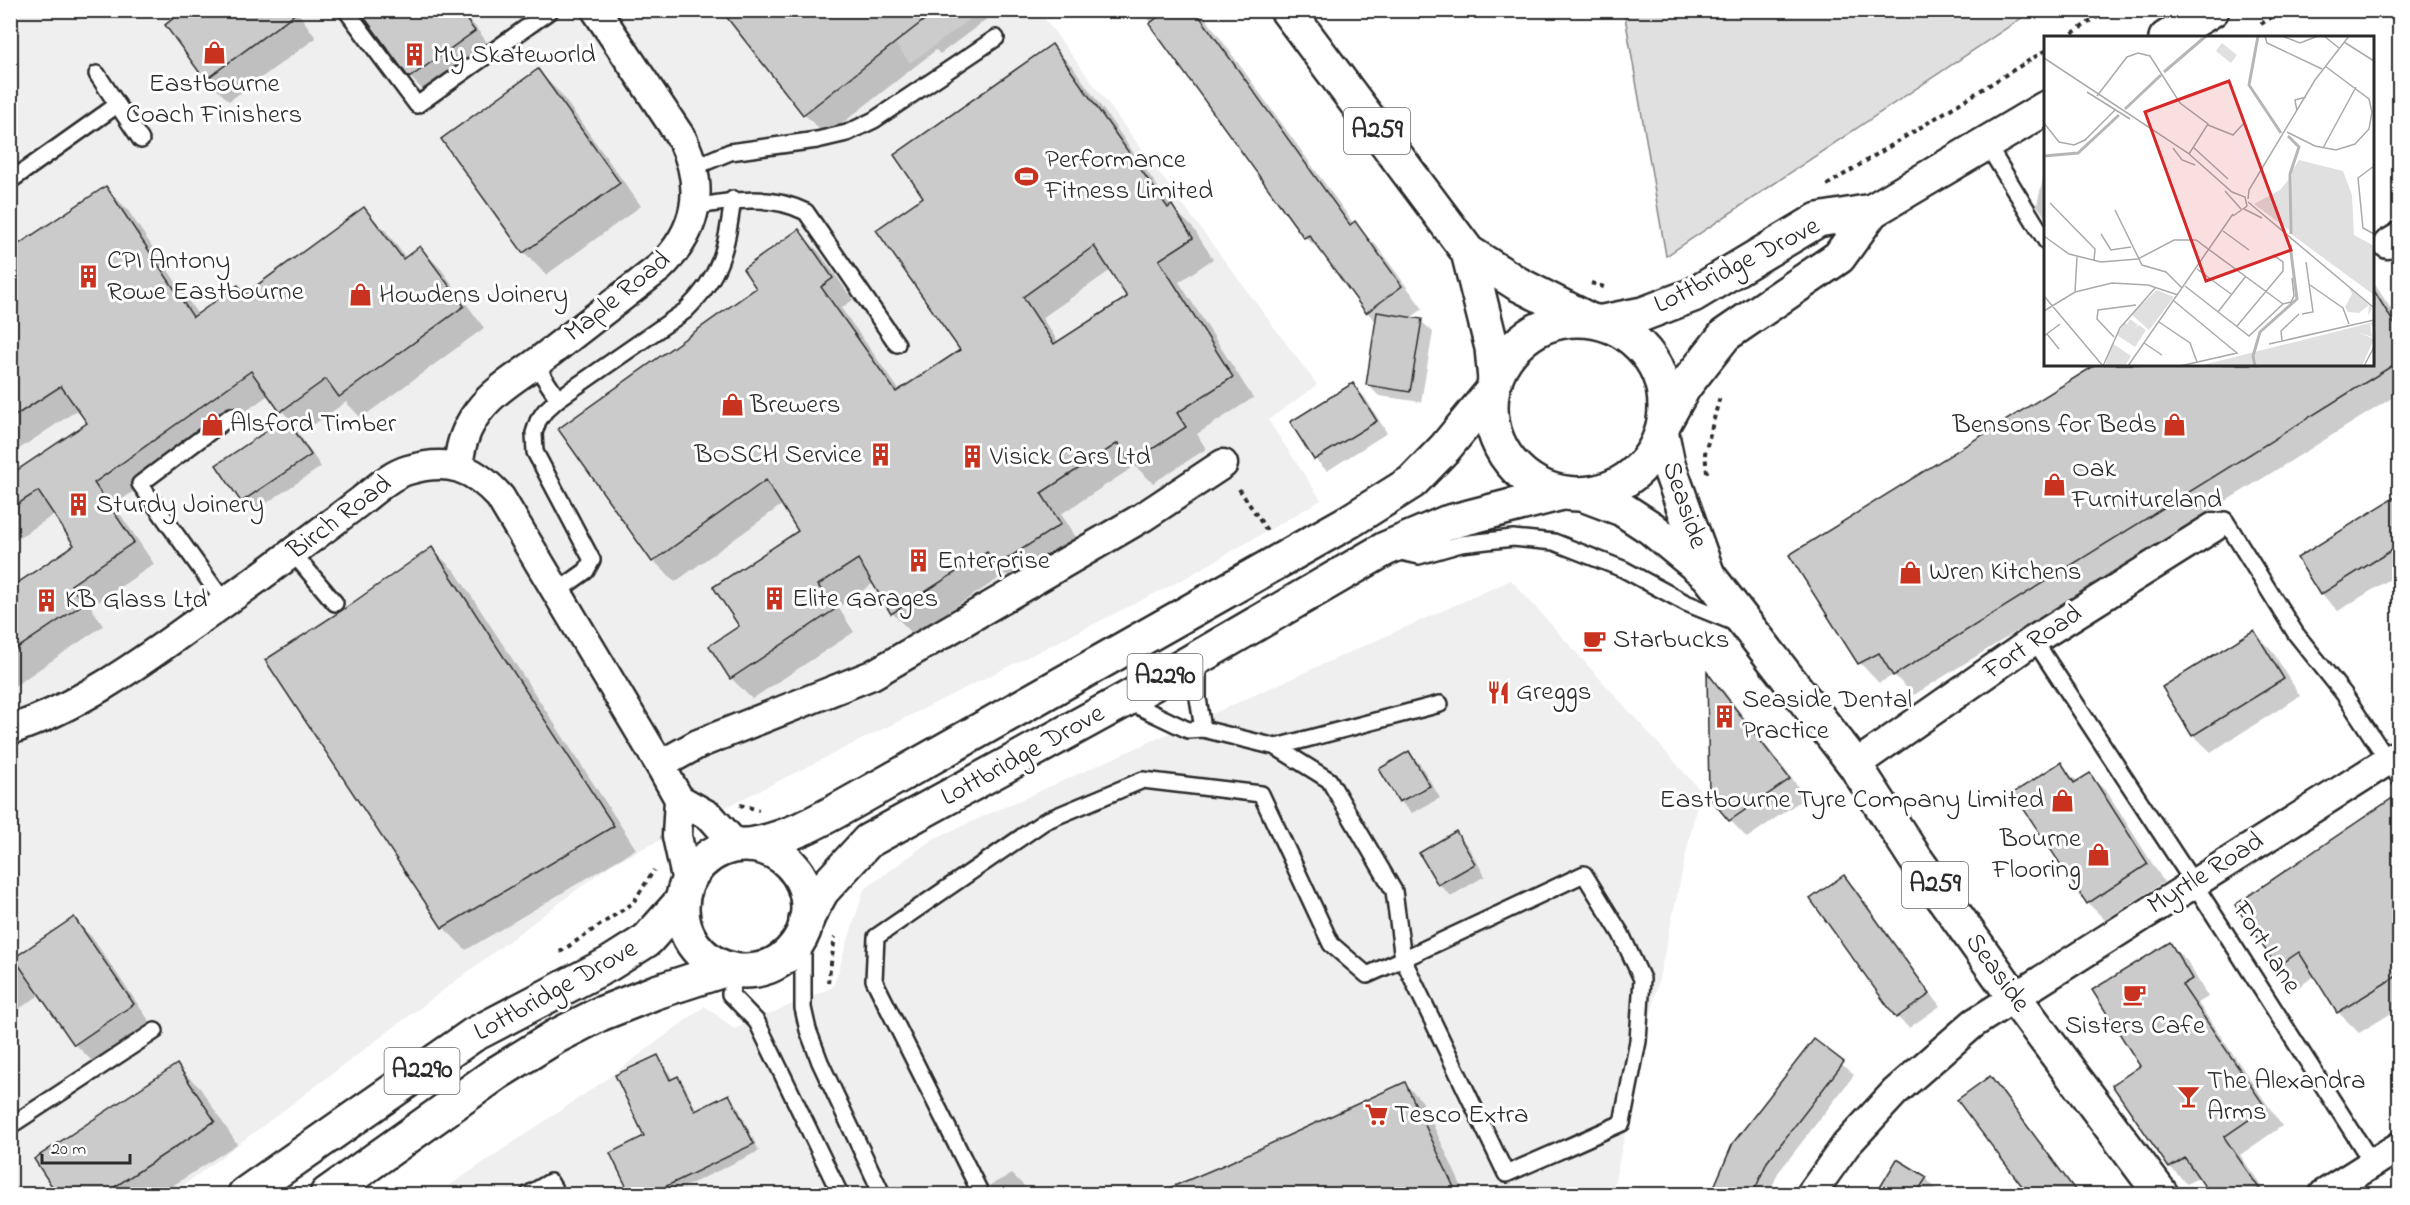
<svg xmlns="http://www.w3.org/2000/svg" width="2410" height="1205" font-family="'Indie Flower',sans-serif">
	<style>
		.built { fill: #efefef }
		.green { fill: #e0e0e0; stroke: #868686; stroke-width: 1.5 }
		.shadow { fill: #0003; fill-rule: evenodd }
		.building { fill: #cbcbcb; stroke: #2b2b2b; stroke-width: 1.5; fill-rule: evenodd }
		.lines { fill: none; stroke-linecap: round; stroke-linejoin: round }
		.lane-casing { stroke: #2b2b2b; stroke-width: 20 }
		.street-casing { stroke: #2b2b2b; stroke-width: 33 }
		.secondary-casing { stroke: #2b2b2b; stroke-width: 38 }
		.primary-casing { stroke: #2b2b2b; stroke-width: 38 }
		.path { stroke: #2b2b2b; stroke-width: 4; stroke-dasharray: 4.5 4.5; stroke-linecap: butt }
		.lane { stroke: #fff; stroke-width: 15 }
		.street { stroke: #fff; stroke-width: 28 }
		.secondary { stroke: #fff; stroke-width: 33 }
		.primary { stroke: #fff; stroke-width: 33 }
		.labels { text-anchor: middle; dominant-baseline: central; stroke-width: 6; stroke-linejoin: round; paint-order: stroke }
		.shield { fill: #fff; stroke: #6b6b6b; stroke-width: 1.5 }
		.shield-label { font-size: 26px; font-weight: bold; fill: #2b2b2b }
		.poi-label { font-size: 27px; fill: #2b2b2b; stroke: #fff; text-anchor: start }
		.street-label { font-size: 27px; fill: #2b2b2b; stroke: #fff }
		.inset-river { fill: none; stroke: #b6b6b6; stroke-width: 3 }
		.inset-road { fill: none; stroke: #aaa; stroke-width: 1.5 }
		.view { fill: #d62828; fill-opacity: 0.15; stroke: #d62828; stroke-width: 3 }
		.inset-edge { fill: none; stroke: #2b2b2b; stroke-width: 3 }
	</style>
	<rect width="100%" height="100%" fill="#fff"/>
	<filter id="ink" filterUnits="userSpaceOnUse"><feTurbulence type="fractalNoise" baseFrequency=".0167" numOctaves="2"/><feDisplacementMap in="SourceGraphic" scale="12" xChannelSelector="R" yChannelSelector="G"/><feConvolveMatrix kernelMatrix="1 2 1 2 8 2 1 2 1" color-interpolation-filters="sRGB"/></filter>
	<g filter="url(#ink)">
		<g class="built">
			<path d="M10,11H870L910,63L982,11H1039L1317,385L1268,420L1321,500L1182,580L610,865L172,1194H11Z"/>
			<path d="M1511,580L1700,790L1612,1194H437L604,1081L705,1006L734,1029L833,987L864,890L933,839Z"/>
		</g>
		<path class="green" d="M1624,11V10L2032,11L1666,256Z"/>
		<g class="shadow">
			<path d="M98,10H114L105,17Z"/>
			<path d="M296,10L316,38L229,101L206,79Z"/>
			<path d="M359,10H466L464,12L496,54L433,100L410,77Z"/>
			<path d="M723,10H999L940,54L936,50L826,136L804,114Z"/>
			<path d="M1142,10H1200L1354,224L1376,245L1423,309L1409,319L1421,321L1433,332L1421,402L1379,396L1367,384L1377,323L1367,312L1328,258L1305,237Z"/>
			<path d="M1052,46L1073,67L1172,207L1193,228L1213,259L1179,282L1253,398L1197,434L1206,449L1153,483L1135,466L1061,514L1081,545L1018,586L1006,574L913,634L892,613L874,583L838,607L854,632L752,699L731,678L741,627L800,532L783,504L675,582L654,561L758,288L798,231L819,252L853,300L841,308L900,391L963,350L926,197ZM1111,270L1129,298L1059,343L1042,318Z"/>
			<path d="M538,71L560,93L641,206L546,275L524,252Z"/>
			<path d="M2044,174H2046V218L2037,205Z"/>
			<path d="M106,188L127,209L198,315L238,287L246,295L364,209L385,230L406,258L420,248L441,269L484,328L361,418L346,402L303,432L282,411L270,394L114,505L154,564L91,607L103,626L10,689V590L76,545L55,514L10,544V455L20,470L89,424L79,409L10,455V252Z"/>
			<path d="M2372,280L2400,323V393L1914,695L1894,675L1879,683L1860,663L1791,555L2372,364Z"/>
			<path d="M1353,385L1364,396L1387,433L1327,471L1315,459L1292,423Z"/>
			<path d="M286,420L297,431L321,467L253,512L242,501Z"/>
			<path d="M2400,496V573L2338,611L2321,594Z"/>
			<path d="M432,549L455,571L636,849L466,950L443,927L342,612Z"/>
			<path d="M2254,632L2271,649L2300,696L2211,752L2193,735Z"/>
			<path d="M1708,676L1724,691L1806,797L1747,838L1730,820Z"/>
			<path d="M1409,753L1420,764L1440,798L1412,813L1400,801L1381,770Z"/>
			<path d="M2060,764L2078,782L2089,775L2107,792L2164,882L2105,920L2088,903Z"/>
			<path d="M2400,796V1008L2359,1033L2338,1012L2315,975L2299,987L2278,966Z"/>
			<path d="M1456,833L1467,845L1485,876L1451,896L1439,884Z"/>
			<path d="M1844,877L1855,888L1940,1006L1909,1028L1897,1017Z"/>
			<path d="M73,919L91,936L150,1022L92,1061L75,1044L37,989L35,991L38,996L10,1015V953L15,960Z"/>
			<path d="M2170,944L2187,961L2208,997L2198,1003L2282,1126L2240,1155L2267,1194H2212L2200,1176L2187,1184L2170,1167L2114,1085L2142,1067Z"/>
			<path d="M1814,1041L1854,1075L1778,1173L1769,1194H1713L1736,1141Z"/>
			<path d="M658,1056L664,1063L673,1080L678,1078L684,1084L697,1111L729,1096L736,1103L759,1151L670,1194H631L612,1153L646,1137Z"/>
			<path d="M177,1066L200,1088L237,1144L160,1194H59L36,1160Z"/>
			<path d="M1990,1078L2001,1089L2079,1194H2029L1959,1100Z"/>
			<path d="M1405,1084L1422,1101L1465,1194H1191L1196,1179Z"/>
			<path d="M1898,1161L1926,1178L1937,1190L1934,1194H1877Z"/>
			<path d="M1012,1174L1029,1191L1030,1194H994L990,1185Z"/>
		</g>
		<g class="building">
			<path d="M184,10H300L205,80L165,25Z"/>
			<path d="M359,10H459L475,31L409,78Z"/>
			<path d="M721,10H937L803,115Z"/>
			<path d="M1167,10H1195L1350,225L1355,221L1402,286L1366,313L1309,235L1304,238L1149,24Z"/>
			<path d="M1052,44L1168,208L1172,205L1193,238L1159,260L1233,377L1177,413L1186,427L1131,463L1118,443L1041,493L1061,524L996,566L987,552L891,614L858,559L818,585L834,610L730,679L709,646L739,626L713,587L798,531L766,480L652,562L558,429L756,288L743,269L799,229L833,278L821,287L896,392L960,350L876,230L923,197L894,155ZM1094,246L1127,297L1054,344L1023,297Z"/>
			<path d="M538,69L620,183L523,253L441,139Z"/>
			<path d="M106,186L193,317L238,285L245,294L364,207L403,259L420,246L464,306L339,397L326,379L280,412L251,371L94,483L134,542L71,585L83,604L10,653V588L74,545L38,491L10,509V475L87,423L61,386L10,419V250Z"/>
			<path d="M2373,289L2400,333V361L1893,676L1879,653L1858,664L1789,555L2097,364H2373Z"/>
			<path d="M1377,312L1422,319L1410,392L1366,385Z"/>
			<path d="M1353,383L1377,421L1314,460L1290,422Z"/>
			<path d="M286,418L311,455L241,502L216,465Z"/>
			<path d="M2400,494V545L2320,595L2297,558Z"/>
			<path d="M432,547L614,826L442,928L265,660L341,611Z"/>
			<path d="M2254,630L2284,679L2192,736L2162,687Z"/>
			<path d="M1707,672L1790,779L1729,821L1709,797Z"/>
			<path d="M1409,751L1430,786L1399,802L1379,769Z"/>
			<path d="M2061,762L2074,783L2090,773L2148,864L2087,904L2013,793Z"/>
			<path d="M2400,793V974L2337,1013L2299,952L2277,967L2235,905Z"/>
			<path d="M1456,831L1475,864L1438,885L1419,853Z"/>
			<path d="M1844,875L1930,994L1896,1018L1810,899Z"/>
			<path d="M74,917L134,1004L74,1045L14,958Z"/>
			<path d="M2170,942L2192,979L2182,985L2266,1108L2224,1137L2263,1194H2210L2185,1158L2169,1168L2112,1085L2140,1066L2092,990Z"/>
			<path d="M1814,1039L1844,1062L1767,1162L1753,1194H1711L1733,1143Z"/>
			<path d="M658,1055L670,1080L678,1076L695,1111L729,1094L754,1144L650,1194H630L610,1153L644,1136L615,1075Z"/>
			<path d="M177,1064L215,1121L104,1194H57L34,1159Z"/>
			<path d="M1990,1076L2078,1194H2028L1957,1100Z"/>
			<path d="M1405,1082L1457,1194H1155L1226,1164Z"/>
			<path d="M1897,1159L1927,1177L1916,1194H1876Z"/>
		</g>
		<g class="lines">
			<defs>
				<g id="lane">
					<path d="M346,10L417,105L551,10"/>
					<path d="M97,74L141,140"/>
					<path d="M1986,143L2046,241"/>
					<path d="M694,167L730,152L817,140L847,133L874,120L996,38"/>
					<path d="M10,181L117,105"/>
					<path d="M695,207C732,200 771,194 806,212L897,344"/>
					<path d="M535,364L558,399"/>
					<path d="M2214,527L2225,520L2296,634L2344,694L2400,779"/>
					<path d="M1396,551L1419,556L1461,544L1513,538L1554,542L1623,569L1686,603L1738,624"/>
					<path d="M293,553L335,603"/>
					<path d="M558,591L586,571L592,560L535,452L534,433L538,421L545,411L558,399L685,311C722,275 726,249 733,199"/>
					<path d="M225,603L140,484L231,416"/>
					<path d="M2034,640L2193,882L2373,1164"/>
					<path d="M1198,657V698L1203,729"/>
					<path d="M1276,747L1440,704"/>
					<path d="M803,933V1008L808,1030L820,1062L882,1194"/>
					<path d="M738,971L730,994L757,1022L840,1194"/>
					<path d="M10,1126L155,1031"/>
					<path d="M1568,1147L1622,1123L1638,1041L1642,979L1621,934L1584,874L1403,959L1506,1174L1568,1147"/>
					<path d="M529,1194L550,1182L557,1194"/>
					<path d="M981,1194L874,980L876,937L1045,821L1143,780L1261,794L1331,944L1367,975L1403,959L1394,891L1329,780L1276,747L1203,729L1188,730L1125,700"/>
				</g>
				<g id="street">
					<path d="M2388,244L2400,237"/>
					<path d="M459,466C459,449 464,434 473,419C489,393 515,379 539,361C579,330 619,299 659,268C698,231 706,188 682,139L596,10"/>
					<path d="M10,730C75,708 132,669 187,629C224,603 261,577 297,549C319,533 341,516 362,500C376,489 391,475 408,470C448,458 473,467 500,497L660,765L679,799L677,836L687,882"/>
					<path d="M660,765L698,744L872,675L1143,517L1223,464"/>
					<path d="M1855,765L2034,640L2214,527"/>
					<path d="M679,799L711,817L736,845"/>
					<path d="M1811,1194L1846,1145L1895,1092L1974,1023L2400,753"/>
					<path d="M2324,1194L2400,1146"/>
				</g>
				<g id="secondary">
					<path d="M2166,38L2212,10"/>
					<path d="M1603,322L1643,314L1693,295L1818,220L1872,211L2046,108"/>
					<path d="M1664,423L1684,387L1725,335L1839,257L1872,211"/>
				</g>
				<g id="primary">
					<path d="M1287,10L1468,252L1518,284L1587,319"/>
					<path d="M1468,252L1492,348L1495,380"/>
					<circle cx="1578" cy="407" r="87"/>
					<path d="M1662,435L1668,464L1708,575"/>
					<path d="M1582,494L1622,509L1651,528L1708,575L1855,765L1915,858L2014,997L2161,1194"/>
					<path d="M750,845C786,839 817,822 849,804L1350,521L1412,482L1445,448L1492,391"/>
					<circle cx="745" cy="908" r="63"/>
					<path d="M806,920L822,891L868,841L1125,700L1385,549L1446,523L1562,493"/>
					<path d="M245,1194L473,1035L609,964L647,940L681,902"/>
					<path d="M327,1194L497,1073L555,1037L600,1014L656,992L727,969"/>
				</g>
			</defs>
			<use href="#lane" class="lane-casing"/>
			<use href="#street" class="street-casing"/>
			<use href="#secondary" class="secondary-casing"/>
			<use href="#primary" class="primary-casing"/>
			<g class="path">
				<path d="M2261,24L2283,10"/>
				<path d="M2065,38L2108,10"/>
				<path d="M1827,185L2046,50"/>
				<path d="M1591,283L1607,288"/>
				<path d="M1707,473L1705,453L1720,396"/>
				<path d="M1239,489L1268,532"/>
				<path d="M740,805L759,810"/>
				<path d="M560,952L633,903L654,870"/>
				<path d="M828,983L835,937"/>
			</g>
			<use href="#lane" class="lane"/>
			<use href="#street" class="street"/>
			<use href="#secondary" class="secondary"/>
			<use href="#primary" class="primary"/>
		</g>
	</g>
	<defs>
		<symbol id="shop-bare" viewBox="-9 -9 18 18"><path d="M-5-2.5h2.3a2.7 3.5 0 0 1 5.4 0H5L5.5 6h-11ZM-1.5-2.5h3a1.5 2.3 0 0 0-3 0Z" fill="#c8321e" stroke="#fff" stroke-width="2.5" paint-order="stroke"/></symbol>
		<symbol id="building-bare" viewBox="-9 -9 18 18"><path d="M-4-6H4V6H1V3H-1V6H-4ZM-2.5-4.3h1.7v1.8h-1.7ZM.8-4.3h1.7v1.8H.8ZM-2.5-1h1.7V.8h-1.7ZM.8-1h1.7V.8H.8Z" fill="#c8321e" stroke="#fff" stroke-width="2.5" paint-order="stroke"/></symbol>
		<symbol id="stadium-bare" viewBox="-9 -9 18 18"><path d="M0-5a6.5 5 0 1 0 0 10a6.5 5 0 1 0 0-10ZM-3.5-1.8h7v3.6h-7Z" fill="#c8321e" stroke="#fff" stroke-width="2.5" paint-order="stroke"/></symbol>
		<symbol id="cafe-bare" viewBox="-9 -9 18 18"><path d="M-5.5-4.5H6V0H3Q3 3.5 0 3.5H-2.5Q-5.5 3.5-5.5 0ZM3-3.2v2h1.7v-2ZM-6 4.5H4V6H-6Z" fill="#c8321e" stroke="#fff" stroke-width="2.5" paint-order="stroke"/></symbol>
		<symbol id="restaurant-bare" viewBox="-9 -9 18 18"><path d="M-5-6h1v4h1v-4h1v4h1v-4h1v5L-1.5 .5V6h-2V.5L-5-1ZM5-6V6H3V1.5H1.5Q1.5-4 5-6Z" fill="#c8321e" stroke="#fff" stroke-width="2.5" paint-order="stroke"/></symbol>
		<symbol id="bar-bare" viewBox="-9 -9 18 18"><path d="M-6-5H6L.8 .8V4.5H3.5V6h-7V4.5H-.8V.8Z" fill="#c8321e" stroke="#fff" stroke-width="2.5" paint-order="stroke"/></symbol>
		<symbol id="supermarket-bare" viewBox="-9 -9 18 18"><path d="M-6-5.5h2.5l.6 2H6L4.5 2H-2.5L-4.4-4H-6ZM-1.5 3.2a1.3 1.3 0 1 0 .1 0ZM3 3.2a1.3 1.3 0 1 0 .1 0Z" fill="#c8321e" stroke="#fff" stroke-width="2.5" paint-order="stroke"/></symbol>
	</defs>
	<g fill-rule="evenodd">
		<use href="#shop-bare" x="198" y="36" width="33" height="33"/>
		<use href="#building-bare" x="398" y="38" width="33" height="33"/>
		<use href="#stadium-bare" x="1010" y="160" width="33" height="33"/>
		<use href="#building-bare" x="72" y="260" width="33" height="33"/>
		<use href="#shop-bare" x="344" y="278" width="33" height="33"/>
		<use href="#shop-bare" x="716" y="388" width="33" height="33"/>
		<use href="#shop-bare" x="196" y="408" width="33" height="33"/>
		<use href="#shop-bare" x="2158" y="408" width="33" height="33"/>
		<use href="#building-bare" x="864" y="438" width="33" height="33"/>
		<use href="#building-bare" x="956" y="440" width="33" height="33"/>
		<use href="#shop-bare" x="2038" y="468" width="33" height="33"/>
		<use href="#building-bare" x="62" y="488" width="33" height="33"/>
		<use href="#building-bare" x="902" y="544" width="33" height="33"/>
		<use href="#shop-bare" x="1894" y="556" width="33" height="33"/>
		<use href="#building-bare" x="758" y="582" width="33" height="33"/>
		<use href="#building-bare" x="30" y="584" width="33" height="33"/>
		<use href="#cafe-bare" x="1578" y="624" width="33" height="33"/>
		<use href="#restaurant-bare" x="1482" y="676" width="33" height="33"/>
		<use href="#building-bare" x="1708" y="700" width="33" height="33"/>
		<use href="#shop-bare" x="2046" y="784" width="33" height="33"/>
		<use href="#shop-bare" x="2082" y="838" width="33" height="33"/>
		<use href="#cafe-bare" x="2118" y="978" width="33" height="33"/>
		<use href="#bar-bare" x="2172" y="1080" width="33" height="33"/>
		<use href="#supermarket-bare" x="1360" y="1098" width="33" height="33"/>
	</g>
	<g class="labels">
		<g class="shield">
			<rect x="1344" y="108" width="66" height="46" rx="4.5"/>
			<rect x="1127.5" y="654" width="75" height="46" rx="4.5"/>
			<rect x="1902" y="862" width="66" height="46" rx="4.5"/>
			<rect x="384.5" y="1048" width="75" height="46" rx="4.5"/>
		</g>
		<g class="shield-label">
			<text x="1377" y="131">A259</text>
			<text x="1165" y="677">A2290</text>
			<text x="1935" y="885">A259</text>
			<text x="422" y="1071">A2290</text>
		</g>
		<g class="poi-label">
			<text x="433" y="55">My Skateworld</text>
			<text x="214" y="84" text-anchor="middle">Eastbourne<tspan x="214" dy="31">Coach Finishers</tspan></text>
			<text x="1045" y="160">Performance<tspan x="1045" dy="31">Fitness Limited</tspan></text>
			<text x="107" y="261">CPI Antony<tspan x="107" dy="31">Rowe Eastbourne</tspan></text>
			<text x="379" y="295">Howdens Joinery</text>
			<text x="750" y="405">Brewers</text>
			<text x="230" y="424">Alsford Timber</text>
			<text x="2157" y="425" text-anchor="end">Bensons for Beds</text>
			<text x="862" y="455" text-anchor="end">BOSCH Service</text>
			<text x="990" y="457">Visick Cars Ltd</text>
			<text x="2072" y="469">Oak<tspan x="2072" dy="31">Furnitureland</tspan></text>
			<text x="96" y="505">Sturdy Joinery</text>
			<text x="937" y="561">Enterprise</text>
			<text x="1929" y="572">Wren Kitchens</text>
			<text x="792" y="599">Elite Garages</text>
			<text x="65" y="600">KB Glass Ltd</text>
			<text x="1613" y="640">Starbucks</text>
			<text x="1516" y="692">Greggs</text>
			<text x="1742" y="700">Seaside Dental<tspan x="1742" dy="31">Practice</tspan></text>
			<text x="2044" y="800" text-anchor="end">Eastbourne Tyre Company Limited</text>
			<text x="2081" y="839" text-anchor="end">Bourne<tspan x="2081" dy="31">Flooring</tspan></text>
			<text x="2135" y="1026" text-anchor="middle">Sisters Cafe</text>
			<text x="2207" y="1081">The Alexandra<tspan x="2207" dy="31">Arms</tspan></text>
			<text x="1394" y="1115">Tesco Extra</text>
		</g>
		<g class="street-label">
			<text transform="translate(1737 266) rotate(-27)">Lottbridge Drove</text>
			<text transform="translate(618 297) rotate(-39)">Maple Road</text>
			<text transform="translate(1684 505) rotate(71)">Seaside</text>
			<text transform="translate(340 518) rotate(-37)">Birch Road</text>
			<text transform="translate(2033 643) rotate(-34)">Fort Road</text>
			<text transform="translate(1023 756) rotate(-29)">Lottbridge Drove</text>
			<text transform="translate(2206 874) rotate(-32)">Myrtle Road</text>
			<text transform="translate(2266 948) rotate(57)">Fort Lane</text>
			<text transform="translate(1997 973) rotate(54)">Seaside</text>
			<text transform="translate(556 991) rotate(-29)">Lottbridge Drove</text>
		</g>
	</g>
	<g transform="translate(2044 36)">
		<rect width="330" height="330" fill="#fff"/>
		<path d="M178,7L193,19L187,27L172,15ZM255,124L299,135L308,159L310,199L330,210V259L247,198L248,135ZM245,143V194L210,168L236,154ZM305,251L328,272L324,280L325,269L315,277L304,276L301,271L308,258ZM113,254L130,261L105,294L87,278ZM86,283L94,289L90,293L95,289L102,294L91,311L73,299L81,287L87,291L83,288ZM330,286V292L326,287L328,301L313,296L330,303L318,330H155ZM68,307L87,320L81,330H61Z" fill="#e0e0e0"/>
		<path class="inset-river" d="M214,0L205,49L237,97M120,36L162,0M81,73L117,39M244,100L255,111L246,138L247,198M0,120L34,117L75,79M211,330L209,320L216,296L253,263L246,209"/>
		<path class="inset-road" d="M221,0L223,7L278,33M238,0L256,7L274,0M280,0L295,12M300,6L330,25M0,22L144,117L188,156L201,161L203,170L189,180M43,56L86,83M53,60L83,21L94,17L106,20L136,67L164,88L145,118M253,75L251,64L262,61M0,87L15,106L30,109L41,104L71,74M164,89L189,99L201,86M243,96L271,110L292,114L311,108L325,93L328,76L325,63L281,30M149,111L184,143M129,112L138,124L151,129M279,112L312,51M330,130L314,142L319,192L330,198M181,155L197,173M204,163L205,154L271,44L305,0M204,166L329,271M6,167L51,213L50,225M200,173L218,182M71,174L98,229L122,236L138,252M179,195L205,214M57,198L67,214L87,211M0,200L25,218L57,226L94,223L130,204H152L239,268M153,233L187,258M266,249L299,272L305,288M141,250L205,300L239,268L247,266L250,260L248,242M31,256L33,221M0,260L59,330M130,265L193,317L136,330M0,275L31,256L68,247L104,249L134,259M174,276L202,240M258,278L269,276L262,226M115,286L146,307L153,326M193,290L239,235V226L229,219M3,298L15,313M0,300L16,288M70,301L53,283L54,274L92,269M238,305L237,295L255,278M100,307L118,319M225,308L330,284M59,330L76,292L112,251M84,330L189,178M320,330L330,311"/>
		<path class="view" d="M185,45L247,214L162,245L101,76Z"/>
		<rect width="330" height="330" class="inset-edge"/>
	</g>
	<rect width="2410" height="1205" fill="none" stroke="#fff" stroke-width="36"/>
	<rect x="18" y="18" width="2374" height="1169" fill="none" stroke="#2b2b2b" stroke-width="2" filter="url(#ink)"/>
	<path d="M42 1154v9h88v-9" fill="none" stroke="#2b2b2b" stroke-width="3"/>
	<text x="51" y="1154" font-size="18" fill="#2b2b2b" stroke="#ffffff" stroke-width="4.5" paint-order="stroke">20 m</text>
</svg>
